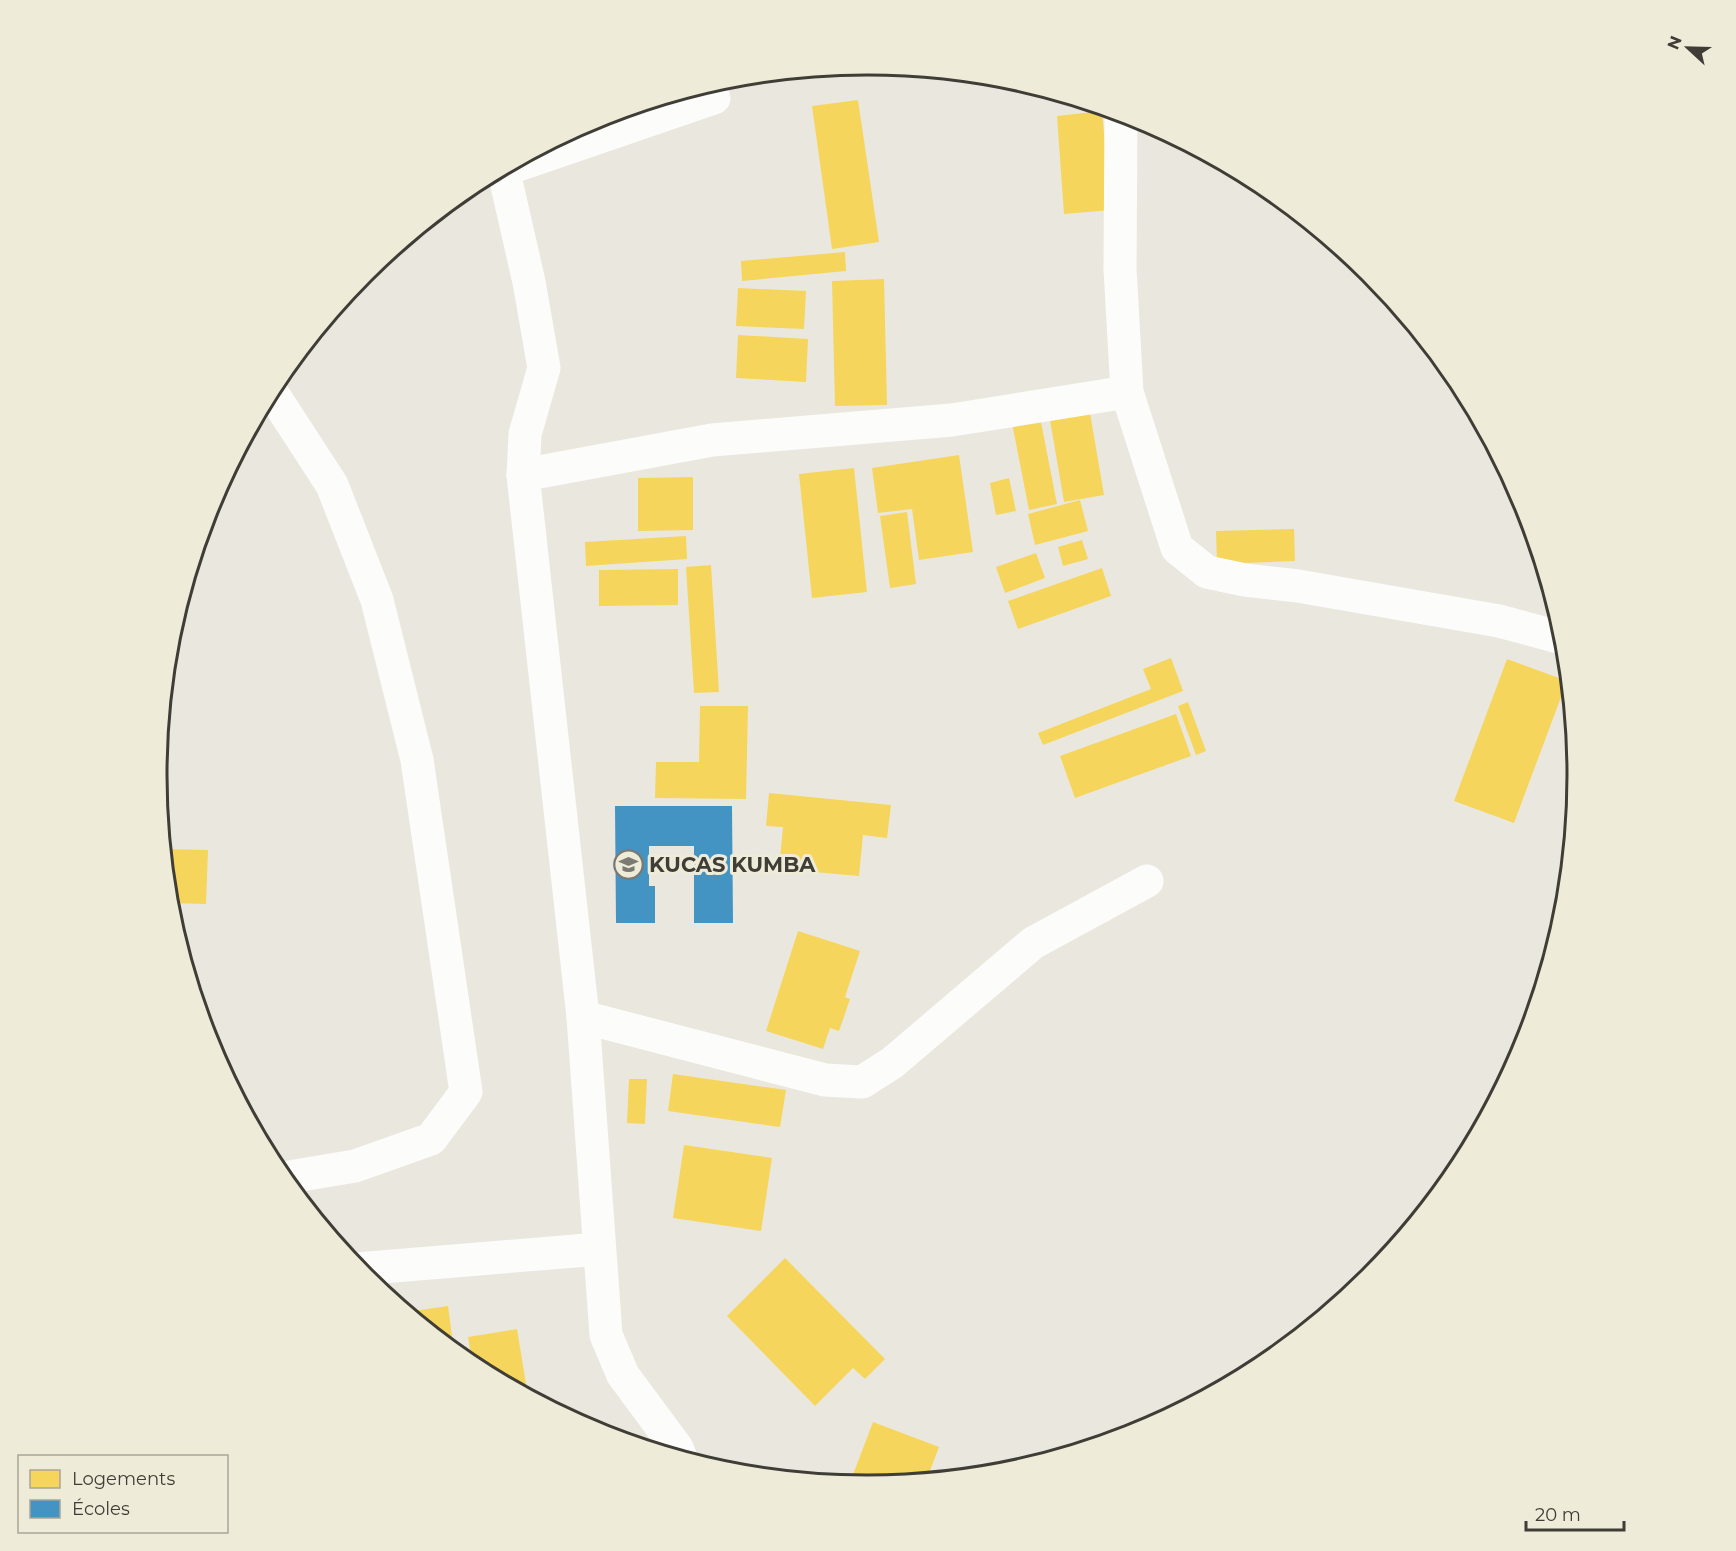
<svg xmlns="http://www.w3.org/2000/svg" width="1736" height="1551" font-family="Montserrat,sans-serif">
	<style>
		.homes { fill: #f6d55c }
		.schools { fill: #4393c3 }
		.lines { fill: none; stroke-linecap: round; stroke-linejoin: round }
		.minor { stroke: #fcfcfa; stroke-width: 33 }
		.labels { text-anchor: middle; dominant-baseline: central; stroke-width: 6; stroke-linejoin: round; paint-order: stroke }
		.poi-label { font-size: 21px; font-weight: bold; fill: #3f3d36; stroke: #efebd9; text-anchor: start }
		.rim { fill: none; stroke: #3f3d36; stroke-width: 3 }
	</style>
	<rect width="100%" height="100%" fill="#eae8de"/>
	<g class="homes">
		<path d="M858,100L879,242L832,249L812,106Z"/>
		<path d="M1102,111L1111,210L1064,214L1057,116Z"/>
		<path d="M845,252L846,271L742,281L741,261Z"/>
		<path d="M884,279L887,405L835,406L832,281Z"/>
		<path d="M738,288L806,291L804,329L736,326Z"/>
		<path d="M738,335L808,339L806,382L736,378Z"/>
		<path d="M1089,407L1104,495L1064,502L1049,414Z"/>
		<path d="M1040,417L1057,504L1029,510L1012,423Z"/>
		<path d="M959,455L973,552L919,560L912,509L878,513L872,468Z"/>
		<path d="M854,468L867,592L812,598L799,474Z"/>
		<path d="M693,477V530L638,531V478Z"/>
		<path d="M1009,478L1016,511L996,515L990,483Z"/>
		<path d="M1080,500L1088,531L1035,545L1028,514Z"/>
		<path d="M907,512L916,584L890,588L880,516Z"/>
		<path d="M1294,529L1295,561L1217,564L1216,531Z"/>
		<path d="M686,536L687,559L586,566L585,542Z"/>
		<path d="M1082,540L1088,559L1063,566L1058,547Z"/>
		<path d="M1036,553L1045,578L1005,593L996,567Z"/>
		<path d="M711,565L719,692L694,693L686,567Z"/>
		<path d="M1102,568L1111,596L1018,629L1008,601Z"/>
		<path d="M678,569V605L599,606V570Z"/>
		<path d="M1171,658L1183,691L1043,745L1038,733L1151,689L1143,669Z"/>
		<path d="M1507,659L1567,681L1514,823L1454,801Z"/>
		<path d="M1188,702L1206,751L1196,755L1178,706Z"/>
		<path d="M700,706H748L746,799L655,798L656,762H699Z"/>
		<path d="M1176,714L1191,756L1075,798L1060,756Z"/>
		<path d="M769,793L891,805L887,838L863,835L859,876L779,869L783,827L766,826Z"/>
		<path d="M164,849L208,850L206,904L170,903Z"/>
		<path d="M798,931L860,951L845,997L850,999L839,1031L830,1028L823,1049L766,1031Z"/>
		<path d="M1552,948L1555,949L1539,1002L1533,999Z"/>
		<path d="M673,1074L786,1090L780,1127L668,1111Z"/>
		<path d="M629,1079H647L645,1124L627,1123Z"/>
		<path d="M684,1145L772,1158L761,1231L673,1218Z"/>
		<path d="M785,1258L885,1359L865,1379L853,1368L815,1406L727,1316Z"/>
		<path d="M448,1306L454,1351L407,1312Z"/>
		<path d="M517,1329L528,1396L473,1367L468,1337Z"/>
		<path d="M873,1422L939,1447L926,1481L868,1486L849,1485Z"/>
	</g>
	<path class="schools" d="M615,806H732L733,923H694V846H649V886H655V923H616Z"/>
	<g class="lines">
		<g class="minor">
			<path d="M1121,113L1120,269L1127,392L1177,548L1207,572L1245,580L1298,586L1499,621L1566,639"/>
			<path d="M503,168L529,282L544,368L525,434L523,475L583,1017L606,1335L623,1375L677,1448L681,1458"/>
			<path d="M504,170L714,98"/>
			<path d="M271,391L332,485L377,600L417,760L466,1092L431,1139L355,1166L283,1178"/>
			<path d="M523,475L712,440L952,420L1127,392"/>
			<path d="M583,1017L825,1080L862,1082L892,1063L1033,943L1147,881"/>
			<path d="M357,1269L599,1249"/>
		</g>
	</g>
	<defs>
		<symbol id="university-ring" viewBox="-11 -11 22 22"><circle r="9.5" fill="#efebd9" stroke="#7b7971" stroke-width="1.5"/><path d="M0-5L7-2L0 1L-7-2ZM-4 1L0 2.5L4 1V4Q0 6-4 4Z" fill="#7b7971"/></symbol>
	</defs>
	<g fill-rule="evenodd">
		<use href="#university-ring" x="612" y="848" width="33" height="33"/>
	</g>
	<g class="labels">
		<g class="poi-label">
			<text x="649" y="864">KUCAS KUMBA</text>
		</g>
	</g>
	<path d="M0 0H1736V1551H0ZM167 775a700 700 0 1 1 1400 0a700 700 0 1 1-1400 0Z" fill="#efebd9" fill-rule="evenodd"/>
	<path class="rim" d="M167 775a700 700 0 1 1 1400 0a700 700 0 1 1-1400 0Z"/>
	<rect x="18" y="1455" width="210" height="78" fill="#efebd9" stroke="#a9a598" stroke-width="1.5"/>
	<rect x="30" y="1470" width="30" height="18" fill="#f6d55c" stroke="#a9a598" stroke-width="1.5"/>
	<text x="72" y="1485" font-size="18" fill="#3f3d36">Logements</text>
	<rect x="30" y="1500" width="30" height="18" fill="#4393c3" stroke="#a9a598" stroke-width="1.5"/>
	<text x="72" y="1515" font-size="18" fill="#3f3d36">Écoles</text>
	<g transform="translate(1688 48) rotate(292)" stroke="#efebd9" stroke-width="4.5" paint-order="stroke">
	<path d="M0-4.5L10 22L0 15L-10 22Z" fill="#3f3d36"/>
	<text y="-9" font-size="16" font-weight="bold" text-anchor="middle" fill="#3f3d36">N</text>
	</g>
	<path d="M1526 1521v9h98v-9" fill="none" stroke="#3f3d36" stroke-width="3"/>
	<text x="1535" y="1521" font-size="18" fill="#3f3d36" stroke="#efebd9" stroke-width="4.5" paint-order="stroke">20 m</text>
</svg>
